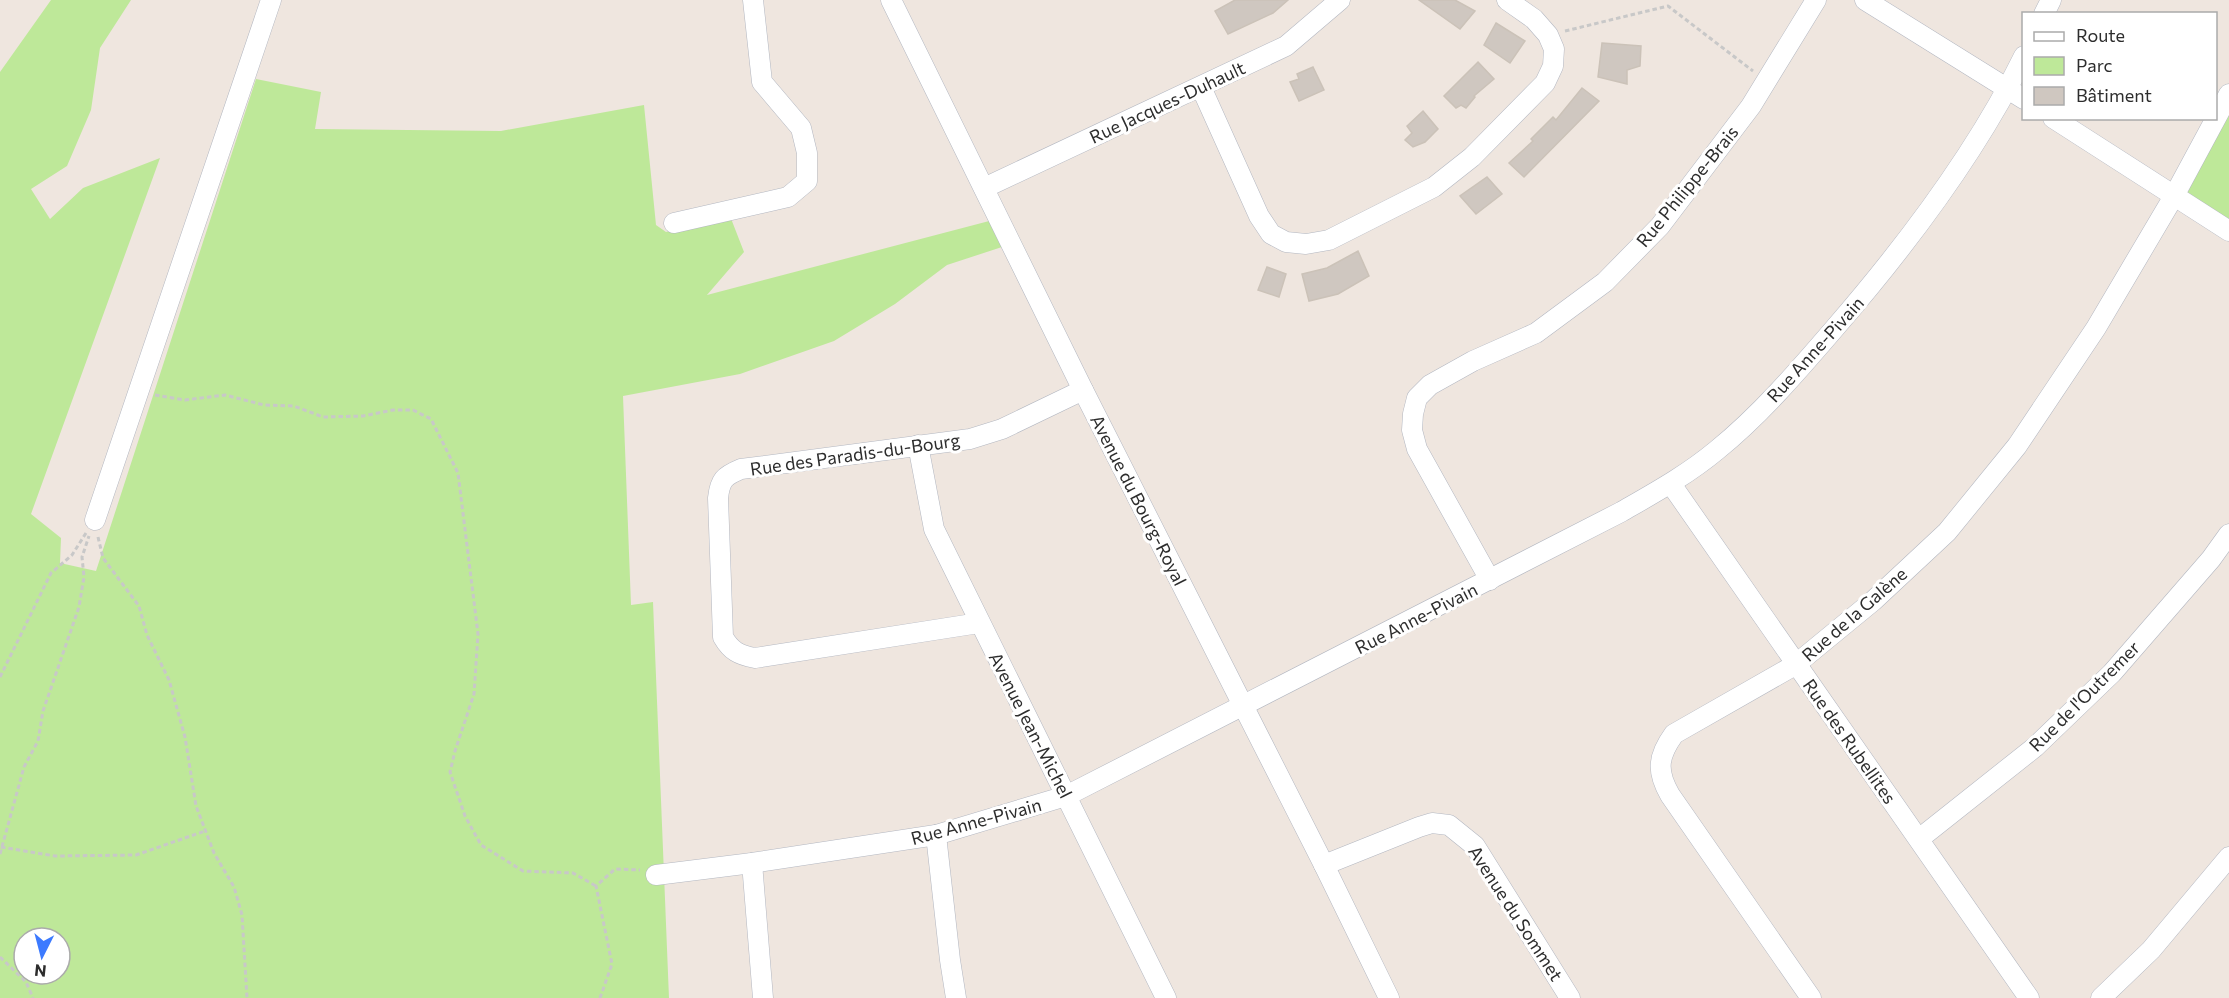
<svg xmlns="http://www.w3.org/2000/svg" width="2229" height="998" font-family="Commissioner,sans-serif">
	<style>
		.green { fill: #bee899; fill-rule: evenodd }
		.building { fill: #cfc7c0; stroke: #cbc2b8; stroke-width: 1.5 }
		.lines { fill: none; stroke-linecap: round; stroke-linejoin: round }
		.minor-casing { stroke: #b3b7c1; stroke-width: 21 }
		.path { stroke: #c8c8c8; stroke-width: 3; stroke-dasharray: 4.5 3; stroke-linecap: butt }
		.minor { stroke: #fff; stroke-width: 20 }
		.labels { text-anchor: middle; dominant-baseline: central; stroke-width: 6; stroke-linejoin: round; paint-order: stroke }
		.street-label { font-size: 18px; fill: #2d2d2d; stroke: #fff }
	</style>
	<rect width="100%" height="100%" fill="#efe6df"/>
	<g class="green">
		<path d="M51,0H131L100,48L91,110L67,166L31,189L50,219L83,188L160,158L31,514L61,538L60,563L96,571L256,79L321,92L315,129L501,131L644,105L656,225L666,232L730,216L744,252L707,295L993,220L1002,247L947,265L895,304L834,341L740,374L623,396L631,605L653,602L669,998H0V72ZM24,938H60V974H24Z"/>
		<path d="M2229,94V231L2174,196Z"/>
	</g>
	<g class="building">
		<path d="M1235,0H1288L1273,13L1228,34L1215,11Z"/>
		<path d="M1419,0H1455L1475,11L1460,29Z"/>
		<path d="M1496,23L1525,41L1510,63L1484,45Z"/>
		<path d="M1602,43L1641,46L1640,66L1627,70V84L1598,77Z"/>
		<path d="M1478,62L1494,79L1474,96L1475,97L1466,108L1461,105L1456,108L1444,96Z"/>
		<path d="M1313,67L1324,90L1299,101L1290,82L1299,79L1297,74Z"/>
		<path d="M1582,88L1599,101L1524,177L1509,163L1533,141L1531,139L1553,117L1556,120Z"/>
		<path d="M1423,111L1438,129L1425,142L1413,147L1405,140L1412,133L1407,126Z"/>
		<path d="M1487,177L1502,194L1476,214L1460,196Z"/>
		<path d="M1358,251L1369,276L1338,294L1309,301L1302,274L1327,268Z"/>
		<path d="M1267,267L1286,274L1279,297L1258,290Z"/>
	</g>
	<g class="lines">
		<defs>
			<g id="minor">
				<path d="M891,0L1083,390L1324,865L1389,998"/>
				<path d="M1865,0L2024,99"/>
				<path d="M2044,14L2051,0"/>
				<path d="M1201,87L1259,216L1271,234L1286,242L1306,244L1329,240L1434,187L1472,157L1545,83L1553,66L1554,49L1548,35L1534,19L1507,0"/>
				<path d="M2053,118L2229,231"/>
				<path d="M984,188L1286,46L1340,0"/>
				<path d="M674,223L788,197L807,181V153L801,128L762,82L753,0"/>
				<path d="M918,445L934,529L1166,998"/>
				<path d="M1671,484L2029,998"/>
				<path d="M95,520L271,0"/>
				<path d="M1490,580L1417,449L1412,430L1413,414L1417,398L1430,385L1473,361L1536,333L1605,282L1660,226L1751,106L1816,0"/>
				<path d="M979,623L755,658C739,655 731,651 723,637L718,498C720,480 724,476 741,469L970,439L1002,429L1083,390"/>
				<path d="M936,835L950,960L956,998"/>
				<path d="M1919,839L2035,747L2112,673L2211,559L2229,534"/>
				<path d="M752,863L763,998"/>
				<path d="M1324,865L1419,827L1432,823L1449,825L1475,846L1570,998"/>
				<path d="M656,875L752,863L936,835L1066,796L1621,512C1654,493 1687,475 1717,450C1760,415 1797,372 1834,329C1905,247 1976,154 2024,56"/>
				<path d="M1811,998L1670,795C1656,771 1658,756 1674,734L1795,665L1873,601L1947,532L2017,446L2096,328L2174,196L2229,94"/>
				<path d="M2101,998L2151,950L2229,857"/>
			</g>
		</defs>
		<use href="#minor" class="minor-casing"/>
		<g class="path">
			<path d="M1565,31L1668,6L1753,71"/>
			<path d="M155,395L185,400L225,395L264,405L294,406L323,417L363,416L393,410H413L431,419L458,473L478,634L474,694L455,751L450,772L465,816L481,845L523,871L573,873L596,886"/>
			<path d="M98,537L103,558L139,606L147,635L169,680L185,737L196,806L214,853L234,887L242,915L247,998"/>
			<path d="M0,677L51,573L72,555L86,533"/>
			<path d="M1,847L55,856L136,855L205,831"/>
			<path d="M0,854L24,767L38,741L43,711L79,607L84,577L82,557L89,536"/>
			<path d="M0,957L26,982L33,998"/>
			<path d="M600,998L612,964L596,886L615,869L640,870"/>
		</g>
		<use href="#minor" class="minor"/>
	</g>
	<g class="labels">
		<g class="street-label">
			<text transform="translate(1167 102) rotate(-25)">Rue Jacques-Duhault</text>
			<text transform="translate(1687 186) rotate(-51)">Rue Philippe-Brais</text>
			<text transform="translate(1815 349) rotate(-48)">Rue Anne-Pivain</text>
			<text transform="translate(855 454) rotate(-8)">Rue des Paradis-du-Bourg</text>
			<text transform="translate(1139 500) rotate(63)">Avenue du Bourg-Royal</text>
			<text transform="translate(1854 614) rotate(-41)">Rue de la Galène</text>
			<text transform="translate(1416 618) rotate(-27)">Rue Anne-Pivain</text>
			<text transform="translate(2084 696) rotate(-45)">Rue de l'Outremer</text>
			<text transform="translate(1031 725) rotate(63)">Avenue Jean-Michel</text>
			<text transform="translate(1850 741) rotate(55)">Rue des Rubellites</text>
			<text transform="translate(976 821) rotate(-15)">Rue Anne-Pivain</text>
			<text transform="translate(1516 913) rotate(57)">Avenue du Sommet</text>
		</g>
	</g>
	<rect x="2022" y="12" width="195" height="108" fill="#ffffff" stroke="#ababab" stroke-width="1.5"/>
	<rect x="2034" y="32" width="30" height="9" fill="#ffffff" stroke="#ababab" stroke-width="1.5"/>
	<text x="2076" y="42" font-size="18" fill="#2d2d2d">Route</text>
	<rect x="2034" y="57" width="30" height="18" fill="#bee899" stroke="#ababab" stroke-width="1.5"/>
	<text x="2076" y="72" font-size="18" fill="#2d2d2d">Parc</text>
	<rect x="2034" y="87" width="30" height="18" fill="#cfc7c0" stroke="#ababab" stroke-width="1.5"/>
	<text x="2076" y="102" font-size="18" fill="#2d2d2d">Bâtiment</text>
	<g transform="translate(42 956) rotate(186)"><circle r="28" fill="#ffffff" stroke="#ababab" stroke-width="1.5"/>
	<path d="M0-4.5L10 22L0 15L-10 22Z" fill="#3c7aff"/>
	<text y="-9" font-size="16" font-weight="bold" text-anchor="middle" fill="#2d2d2d">N</text>
	</g>
</svg>
